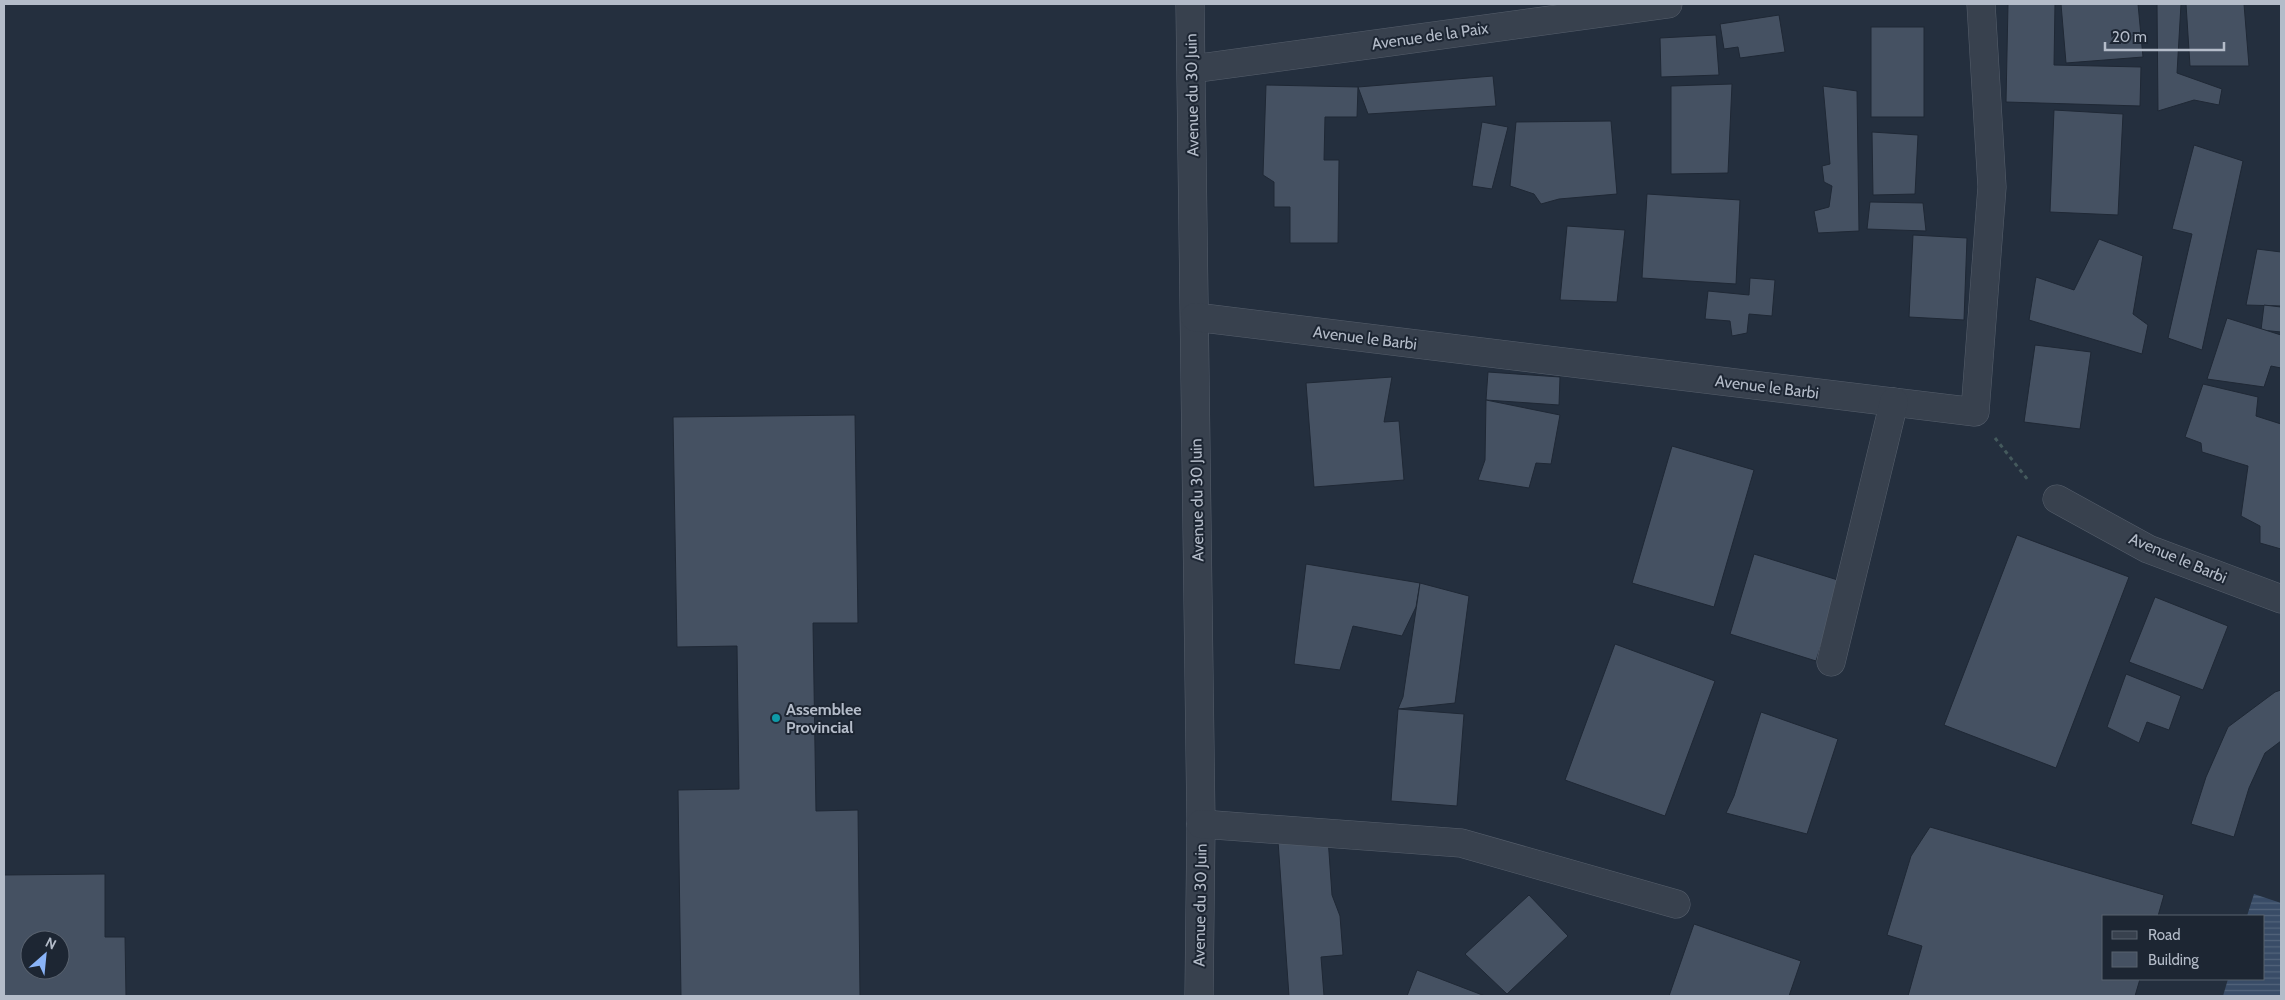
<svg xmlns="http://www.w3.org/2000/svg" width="2285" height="1000" font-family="Cabin,sans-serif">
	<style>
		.water { fill: url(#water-rules) }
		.building { fill: #455162; stroke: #1f2835; fill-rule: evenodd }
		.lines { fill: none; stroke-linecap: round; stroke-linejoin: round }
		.minor-casing { stroke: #565f6c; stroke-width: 29 }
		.path { stroke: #44595c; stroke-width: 3; stroke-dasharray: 4 4; stroke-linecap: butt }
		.minor { stroke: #38414e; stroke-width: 28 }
		.culture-dot { fill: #0f9aa8; stroke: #1d2633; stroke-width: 2 }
		.labels { text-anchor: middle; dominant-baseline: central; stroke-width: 4; stroke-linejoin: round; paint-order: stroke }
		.street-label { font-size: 16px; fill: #b4bcc9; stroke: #1d2633 }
		.poi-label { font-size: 16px; font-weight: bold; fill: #b4bcc9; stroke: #1d2633; text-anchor: start }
	</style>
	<defs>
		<pattern id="water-rules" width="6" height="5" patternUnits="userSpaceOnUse" patternTransform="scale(1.25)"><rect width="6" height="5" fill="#394c67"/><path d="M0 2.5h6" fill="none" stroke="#53647b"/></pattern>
	</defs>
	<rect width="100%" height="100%" fill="#242f3e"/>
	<path class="water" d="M2254,894L2281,903V996H2223L2228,979H2264V916H2247Z"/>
	<g class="building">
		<path d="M2008,4H2055L2054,65L2141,67L2140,106L2006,102Z"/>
		<path d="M2061,4H2138L2143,57L2066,63Z"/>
		<path d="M2157,4H2181L2177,73L2222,89L2219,105L2194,100L2158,111Z"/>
		<path d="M2186,4H2244L2249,66H2190Z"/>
		<path d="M1779,15L1785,52L1740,58L1738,47L1724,49L1720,24Z"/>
		<rect x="1871" y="27" width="53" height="90"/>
		<path d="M1716,35L1719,75L1661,77L1660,38Z"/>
		<path d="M1493,76L1496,106L1368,114L1358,87Z"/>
		<path d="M1732,84L1728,173L1671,174V86Z"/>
		<path d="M1266,85L1358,87L1357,117H1325L1324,160H1339L1338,243H1290V207H1274V182L1263,175Z"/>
		<path d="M1823,86L1857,91L1859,231L1818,233L1814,211L1829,207L1832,186L1824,182L1822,166L1830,164Z"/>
		<path d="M2054,110L2123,114L2118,215L2050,212Z"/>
		<path d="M1611,121L1617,194L1559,199L1541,204L1534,194L1510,186L1516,122Z"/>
		<path d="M1482,122L1508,127L1492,189L1472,186Z"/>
		<path d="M1872,132L1918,135L1915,194L1873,195Z"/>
		<path d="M2194,145L2243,161L2202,350L2168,338L2192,234L2172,229Z"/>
		<path d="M1647,194L1740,200L1736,284L1642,278Z"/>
		<path d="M1870,202L1923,203L1926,231L1867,229Z"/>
		<path d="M1567,226L1625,230L1617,302L1560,300Z"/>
		<path d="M1913,235L1967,238L1964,320L1909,317Z"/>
		<path d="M2099,239L2143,256L2133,314L2148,325L2142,354L2029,320L2036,277L2074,290Z"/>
		<path d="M2257,249L2281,252V306L2246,305Z"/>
		<path d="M1750,278L1775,280L1772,316L1749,314L1747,333L1732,336L1730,321L1705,319L1708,291L1749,295Z"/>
		<path d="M2264,305L2281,307V332L2261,330Z"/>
		<path d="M2227,318L2281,335V368L2271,366L2264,387L2207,379Z"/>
		<path d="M2035,345L2091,352L2080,429L2024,422Z"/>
		<path d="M1488,372L1560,377L1559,405L1486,400Z"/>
		<path d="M1392,377L1384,422L1399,421L1404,480L1314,487L1306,383Z"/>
		<path d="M2203,384L2258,397L2256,416L2281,424V549L2260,543V526L2241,516L2248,466L2202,452L2201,443L2185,437Z"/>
		<path d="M1486,400L1560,415L1551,464L1536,463L1529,488L1478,480L1485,460Z"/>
		<path d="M855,415L858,623H813L816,811L858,810L860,996H681L678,790L739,789L737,646L677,647L673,417Z"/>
		<path d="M1672,446L1754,470L1714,607L1632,583Z"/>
		<path d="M2017,535L2129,577L2056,768L1944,725Z"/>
		<path d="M1754,554L1841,581L1816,661L1730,634Z"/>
		<path d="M1306,564L1420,583L1416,607L1402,636L1353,626L1340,670L1294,664Z"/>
		<path d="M1420,583L1469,596L1455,703L1398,709L1403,697Z"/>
		<path d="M2155,597L2228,626L2203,690L2129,662Z"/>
		<path d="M1615,644L1715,681L1665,816L1565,780Z"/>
		<path d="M2126,674L2181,696L2169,730L2147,722L2139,743L2107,727Z"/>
		<path d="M2281,690V741L2265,753L2249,788L2234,837L2191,824L2206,777L2228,727L2275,692Z"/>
		<path d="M1398,709L1464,714L1457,806L1391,801Z"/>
		<path d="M1761,712L1838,739L1807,834L1726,813L1734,796Z"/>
		<path d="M1930,827L2164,895L2158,916H2104V979H2140L2135,996H1908L1922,946L1887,935L1911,856Z"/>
		<path d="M1328,838L1332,895L1340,916L1343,955L1321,957L1324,996H1289L1278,841Z"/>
		<path d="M105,874V937H125L126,996H4V875ZM30,940H60V970H30Z"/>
		<path d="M1529,895L1568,936L1507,994L1465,954Z"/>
		<path d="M1694,924L1801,961L1789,996H1669Z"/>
		<path d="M1417,970L1485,996H1407Z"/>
	</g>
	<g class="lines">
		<defs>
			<g id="minor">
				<path d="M1190,4L1201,824L1199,996"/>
				<path d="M1192,69L1668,4"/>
				<path d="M1195,317L1975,412L1992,187L1981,4"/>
				<path d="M2057,499L2148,549L2281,599"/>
				<path d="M1831,662L1894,402"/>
				<path d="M1201,824L1461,843L1676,904"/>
			</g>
		</defs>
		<use href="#minor" class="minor-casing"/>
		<path class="path" d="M1995,438L2028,480"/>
		<use href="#minor" class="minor"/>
	</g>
	<circle class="culture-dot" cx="776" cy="718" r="5"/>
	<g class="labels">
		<g class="street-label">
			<text transform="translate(1430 36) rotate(-8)">Avenue de la Paix</text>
			<text transform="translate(1192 95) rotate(-91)">Avenue du 30 Juin</text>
			<text transform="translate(1365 338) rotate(7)">Avenue le Barbi</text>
			<text transform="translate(1767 387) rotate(7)">Avenue le Barbi</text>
			<text transform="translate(1197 500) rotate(-91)">Avenue du 30 Juin</text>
			<text transform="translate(2178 558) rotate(23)">Avenue le Barbi</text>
			<text transform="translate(1200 905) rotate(-89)">Avenue du 30 Juin</text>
		</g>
		<g class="poi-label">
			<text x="786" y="709">Assemblee<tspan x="786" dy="18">Provincial</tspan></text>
		</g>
	</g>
	<rect width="2285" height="1000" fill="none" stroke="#b4bcc9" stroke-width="10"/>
	<rect x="2102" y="915" width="162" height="65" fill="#1d2633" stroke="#59626f"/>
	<rect x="2112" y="931" width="25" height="8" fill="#38414e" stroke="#59626f"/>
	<text x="2148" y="940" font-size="15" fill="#b4bcc9">Road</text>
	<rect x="2112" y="952" width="25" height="15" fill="#455162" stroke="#59626f"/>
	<text x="2148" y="965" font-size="15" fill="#b4bcc9">Building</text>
	<g transform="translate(45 955) rotate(27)"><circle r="24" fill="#1d2633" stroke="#59626f"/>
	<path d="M0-4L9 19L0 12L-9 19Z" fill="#8ab4f8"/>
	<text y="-8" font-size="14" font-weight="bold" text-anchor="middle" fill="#b4bcc9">N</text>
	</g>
	<path d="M2105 42v8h119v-8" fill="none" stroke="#b4bcc9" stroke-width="2.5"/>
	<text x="2112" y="42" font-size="15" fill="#b4bcc9" stroke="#1d2633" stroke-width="4" paint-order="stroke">20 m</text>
</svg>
